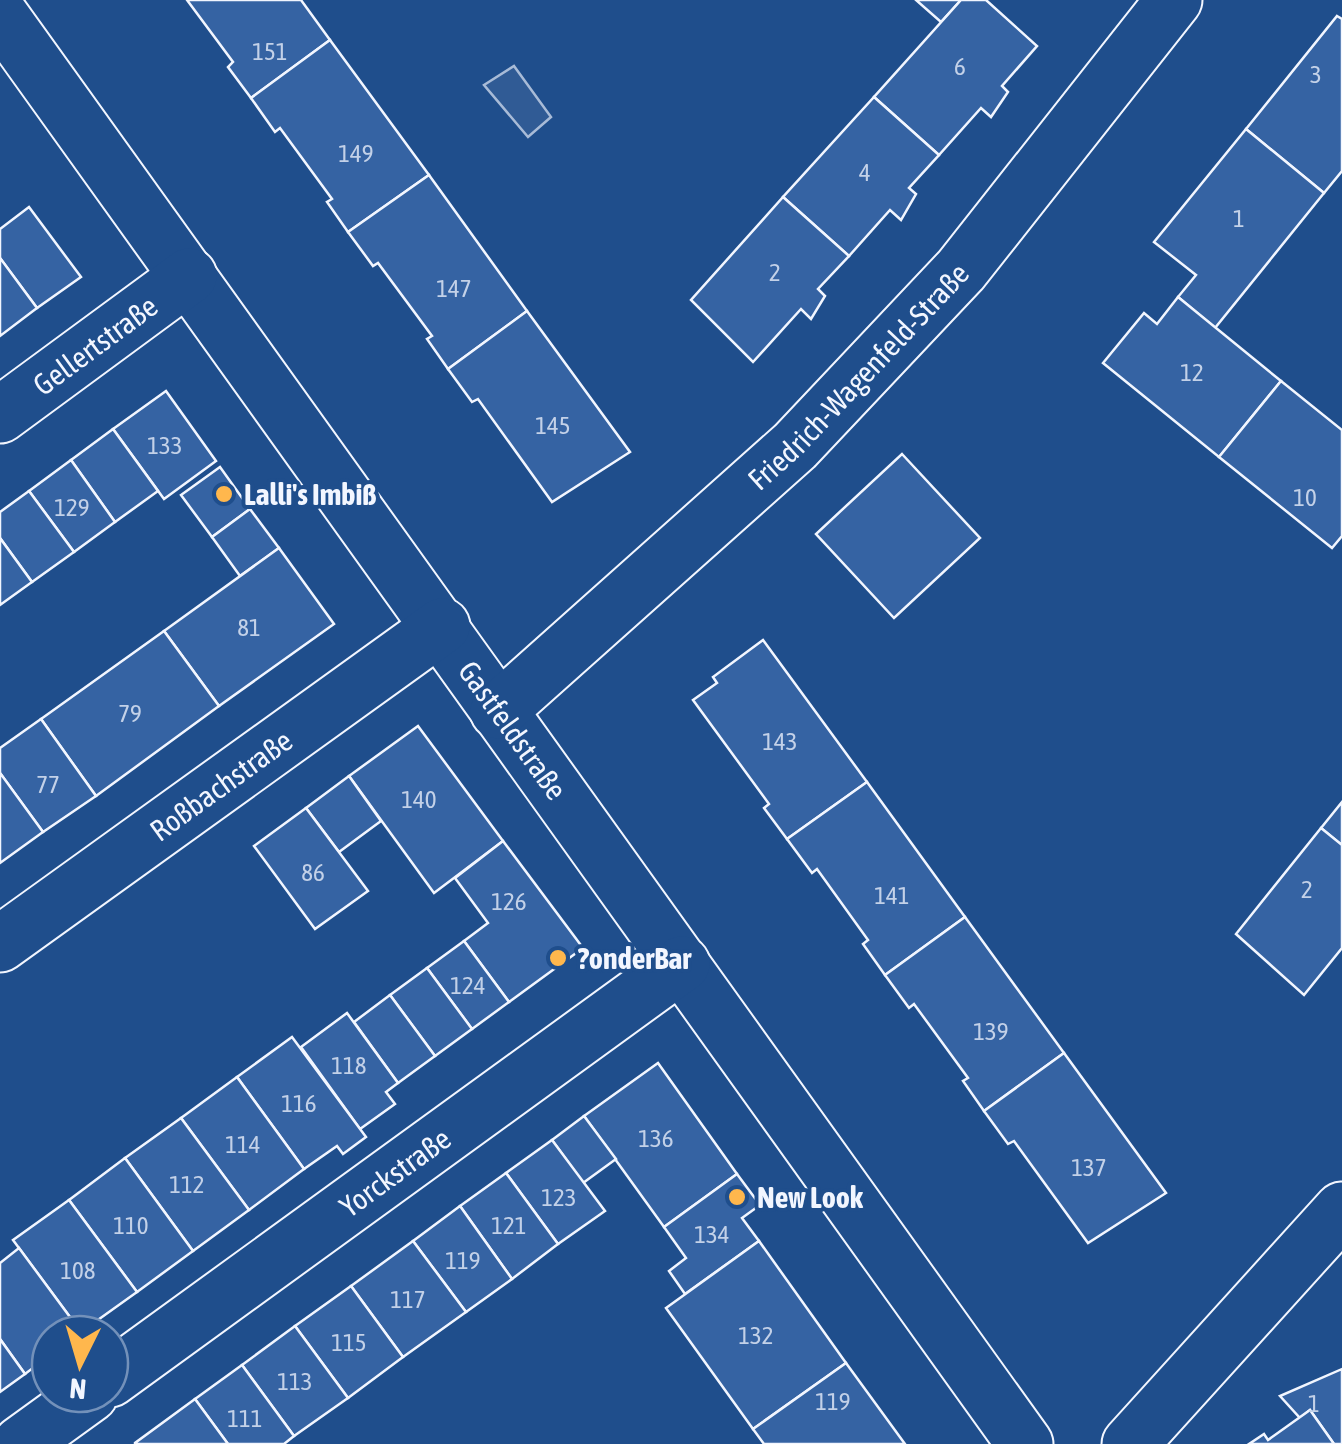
<svg xmlns="http://www.w3.org/2000/svg" width="1342" height="1444" font-family="'Asap Condensed',sans-serif">
	<style>
		.built { fill: #305b95; stroke: #a8bbd7; stroke-width: 2.5 }
		.building { fill: #3563a3; stroke: #f2f6ff; stroke-width: 2.5 }
		.lines { fill: none; stroke-linecap: round; stroke-linejoin: round }
		.minor-casing { stroke: #f2f6ff; stroke-width: 59 }
		.minor { stroke: #1f4e8c; stroke-width: 55 }
		.poi-dot { fill: #ffb74d; stroke: #1f4e8c; stroke-width: 4 }
		.labels { text-anchor: middle; dominant-baseline: central; stroke-width: 8; stroke-linejoin: round; paint-order: stroke }
		.number-label { font-size: 25px; fill: #c3d1e8 }
		.street-label { font-size: 30px; fill: #f2f6ff; stroke: #1f4e8c }
		.poi-label { font-size: 30px; font-weight: bold; fill: #f2f6ff; stroke: #1f4e8c; text-anchor: start }
	</style>
	<rect width="100%" height="100%" fill="#1f4e8c"/>
	<path class="built" d="M514,66L551,117L528,137L484,85Z"/>
	<g class="building">
		<path d="M187,0H301L330,40L251,98L228,67L233,62Z"/>
		<path d="M916,0H961L941,22Z"/>
		<path d="M961,0H986L1037,46L1002,86L1008,92L991,117L981,108L939,155L874,97Z"/>
		<path d="M1337,16L1342,19V171L1324,193L1246,129Z"/>
		<path d="M330,40L429,175L348,232L327,202L332,199L280,128L275,132L251,98Z"/>
		<path d="M874,97L939,155L909,188L916,194L901,220L890,210L849,256L783,197Z"/>
		<path d="M1246,129L1324,193L1215,328L1178,297L1196,275L1154,242Z"/>
		<path d="M429,175L527,311L448,369L427,339L432,336L378,263L373,266L348,232Z"/>
		<path d="M783,197L849,256L818,289L825,296L811,319L801,309L753,362L691,300Z"/>
		<path d="M29,207L81,277L37,308L0,258V229Z"/>
		<path d="M0,258L37,308L0,336Z"/>
		<path d="M1178,297L1281,381L1219,457L1103,363L1144,313L1157,324Z"/>
		<path d="M527,311L630,452L552,502L478,399L472,402L448,369Z"/>
		<path d="M1281,381L1342,430V536L1332,548L1219,457Z"/>
		<path d="M166,391L216,461L164,499L113,429Z"/>
		<path d="M113,429L158,491L115,522L71,460Z"/>
		<path d="M902,454L980,538L894,618L816,534Z"/>
		<path d="M71,460L115,522L74,552L29,491Z"/>
		<path d="M220,467L250,509L212,537L181,495Z"/>
		<path d="M29,491L74,552L32,582L0,538V512Z"/>
		<path d="M250,509L279,548L240,576L212,537Z"/>
		<path d="M0,538L32,582L0,605Z"/>
		<path d="M279,548L334,624L219,706L164,631Z"/>
		<path d="M164,631L219,706L96,796L41,719Z"/>
		<path d="M763,640L867,782L787,839L764,808L769,804L693,700L717,683L713,677Z"/>
		<path d="M41,719L96,796L43,832L0,773V748Z"/>
		<path d="M418,726L503,841L434,893L349,776Z"/>
		<path d="M0,773L43,832L0,863Z"/>
		<path d="M349,776L381,821L339,852L306,808Z"/>
		<path d="M867,782L965,917L885,975L863,944L868,940L817,869L812,873L787,839Z"/>
		<path d="M1342,802V845L1321,828Z"/>
		<path d="M306,808L368,891L315,929L254,846Z"/>
		<path d="M1321,828L1342,845V948L1304,995L1236,934Z"/>
		<path d="M503,841L583,948L509,1002L464,941L488,923L455,878Z"/>
		<path d="M965,917L1064,1053L984,1111L963,1081L968,1078L914,1004L909,1008L885,975Z"/>
		<path d="M464,941L509,1002L472,1029L427,968Z"/>
		<path d="M427,968L472,1029L435,1056L390,995Z"/>
		<path d="M390,995L435,1056L398,1083L354,1022Z"/>
		<path d="M347,1013L398,1083L386,1092L395,1104L360,1129L301,1047Z"/>
		<path d="M292,1037L366,1137L343,1154L337,1146L304,1169L237,1077Z"/>
		<path d="M1064,1053L1166,1193L1088,1243L1014,1141L1008,1144L984,1111Z"/>
		<path d="M658,1063L737,1174L664,1227L584,1116Z"/>
		<path d="M237,1077L304,1169L249,1210L181,1118Z"/>
		<path d="M584,1116L616,1159L583,1183L552,1140Z"/>
		<path d="M181,1118L249,1210L193,1251L125,1158Z"/>
		<path d="M552,1140L605,1211L558,1244L506,1173Z"/>
		<path d="M125,1158L193,1251L137,1292L69,1200Z"/>
		<path d="M506,1173L558,1244L512,1279L460,1206Z"/>
		<path d="M737,1174L760,1205L742,1218L759,1241L685,1294L669,1271L686,1258L664,1227Z"/>
		<path d="M69,1200L137,1292L81,1332L13,1240Z"/>
		<path d="M460,1206L512,1279L466,1312L413,1241Z"/>
		<path d="M413,1241L466,1312L403,1357L351,1286Z"/>
		<path d="M759,1241L846,1363L753,1429L666,1308Z"/>
		<path d="M19,1248L81,1332L50,1334V1355L25,1374L0,1339V1263Z"/>
		<path d="M351,1286L403,1357L348,1398L295,1326Z"/>
		<path d="M295,1326L348,1398L294,1436L242,1365Z"/>
		<path d="M0,1339L25,1374L0,1392Z"/>
		<path d="M846,1363L905,1444H764L753,1429Z"/>
		<path d="M242,1365L294,1436L284,1444H228L195,1399Z"/>
		<path d="M1342,1369V1444H1334L1310,1410L1300,1418L1280,1396Z"/>
		<path d="M195,1399L228,1444H135V1443Z"/>
		<path d="M1310,1410L1334,1444H1249L1264,1434L1268,1440Z"/>
	</g>
	<g class="lines">
		<defs>
			<g id="minor">
				<path id="s1" d="M0,15L1025,1444"/>
				<path id="s2" d="M0,415L189,276"/>
				<path id="s3" d="M498,711L795,446L961,270L1174,0"/>
				<path id="s4" d="M0,944L442,626"/>
				<path id="s5" d="M110,1379L682,964"/>
				<path d="M21,1444L90,1394"/>
				<path d="M1130,1444L1342,1210"/>
			</g>
		</defs>
		<use href="#minor" class="minor-casing"/>
		<use href="#minor" class="minor"/>
	</g>
	<g class="poi-dot">
		<circle cx="224" cy="494" r="10"/>
		<circle cx="558" cy="958" r="10"/>
		<circle cx="737" cy="1197" r="10"/>
	</g>
	<g class="labels">
		<g class="number-label">
			<text x="270" y="51">151</text>
			<text x="960" y="66">6</text>
			<text x="1316" y="74">3</text>
			<text x="356" y="153">149</text>
			<text x="865" y="172">4</text>
			<text x="1239" y="218">1</text>
			<text x="775" y="272">2</text>
			<text x="454" y="288">147</text>
			<text x="1192" y="372">12</text>
			<text x="553" y="425">145</text>
			<text x="165" y="445">133</text>
			<text x="1305" y="497">10</text>
			<text x="72" y="507">129</text>
			<text x="249" y="627">81</text>
			<text x="130" y="713">79</text>
			<text x="780" y="741">143</text>
			<text x="48" y="784">77</text>
			<text x="419" y="799">140</text>
			<text x="313" y="872">86</text>
			<text x="1307" y="889">2</text>
			<text x="892" y="895">141</text>
			<text x="509" y="901">126</text>
			<text x="468" y="985">124</text>
			<text x="991" y="1031">139</text>
			<text x="349" y="1065">118</text>
			<text x="299" y="1103">116</text>
			<text x="656" y="1138">136</text>
			<text x="243" y="1144">114</text>
			<text x="1089" y="1167">137</text>
			<text x="187" y="1184">112</text>
			<text x="559" y="1197">123</text>
			<text x="131" y="1225">110</text>
			<text x="509" y="1225">121</text>
			<text x="712" y="1234">134</text>
			<text x="463" y="1260">119</text>
			<text x="78" y="1270">108</text>
			<text x="408" y="1299">117</text>
			<text x="756" y="1335">132</text>
			<text x="349" y="1342">115</text>
			<text x="295" y="1381">113</text>
			<text x="833" y="1401">119</text>
			<text x="1314" y="1403">1</text>
			<text x="245" y="1418">111</text>
		</g>
		<g class="street-label">
			<text stroke="none"><textPath href="#s2" startOffset="118">Gellertstraße</textPath></text>
			<text stroke="none"><textPath href="#s3" startOffset="492">Friedrich-Wagenfeld-Straße</textPath></text>
			<text stroke="none"><textPath href="#s1" startOffset="880">Gastfeldstraße</textPath></text>
			<text stroke="none"><textPath href="#s4" startOffset="272">Roßbachstraße</textPath></text>
			<text stroke="none"><textPath href="#s5" startOffset="352">Yorckstraße</textPath></text>
		</g>
		<g class="poi-label">
			<text x="244" y="494">Lalli's Imbiß</text>
			<text x="578" y="958">?onderBar</text>
			<text x="757" y="1197">New Look</text>
		</g>
	</g>
	<g transform="translate(80 1364) rotate(185)"><circle r="48" fill="#1f4e8c" stroke="#7391ba" stroke-width="2.5"/>
	<path d="M0-8L18 38L0 25L-18 38Z" fill="#ffb74d"/>
	<text y="-15" font-size="28" font-weight="bold" text-anchor="middle" fill="#f2f6ff">N</text>
	</g>
</svg>
